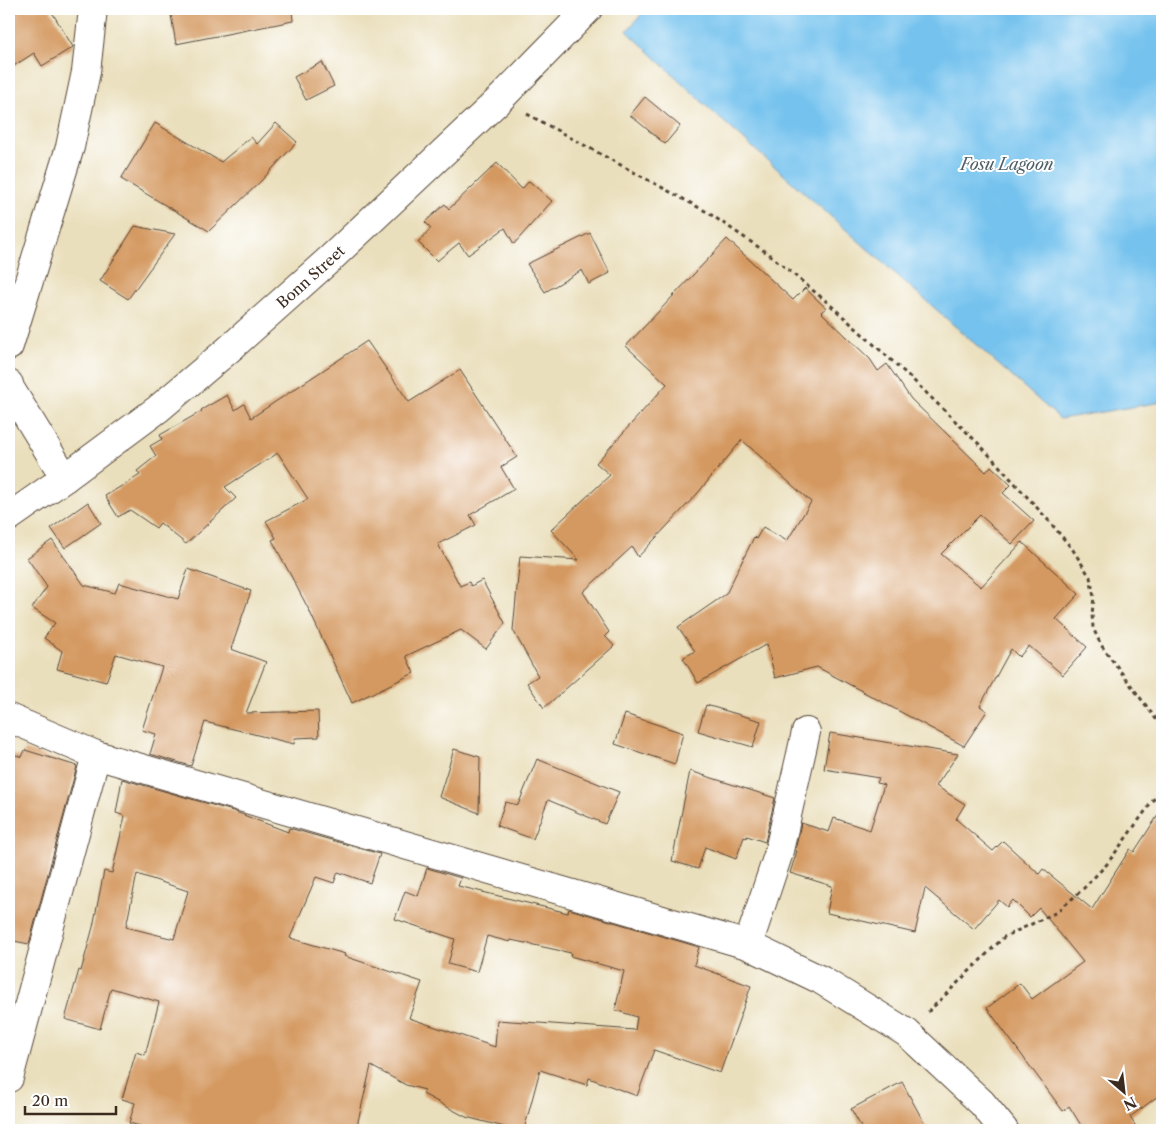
<svg xmlns="http://www.w3.org/2000/svg" width="1171" height="1139" font-family="'Libre Caslon Text',serif">
	<style>
		.water { fill: #74c2ee; stroke: #587686 }
		.building { fill: #d49960; fill-rule: evenodd }
		.lines { fill: none; stroke-linecap: round; stroke-linejoin: round }
		.minor-casing { stroke: #554536; stroke-width: 30 }
		.tertiary-casing { stroke: #554536; stroke-width: 30 }
		.path { stroke: #554536; stroke-width: 3; stroke-dasharray: 4 4; stroke-linecap: butt }
		.minor { stroke: #fff; stroke-width: 28 }
		.tertiary { stroke: #fff; stroke-width: 28 }
		.labels { text-anchor: middle; dominant-baseline: central; stroke-width: 4; stroke-linejoin: round; paint-order: stroke }
		.street-label { font-size: 15px; fill: #3b2a1e; stroke: #fff }
		.water-label { font-size: 16px; font-style: italic; fill: #4f5f67; stroke: #fff }
	</style>
	<rect width="100%" height="100%" fill="#fff"/>
	<filter id="ink" filterUnits="userSpaceOnUse"><feTurbulence type="fractalNoise" baseFrequency=".02" numOctaves="2"/><feDisplacementMap in="SourceGraphic" scale="10" xChannelSelector="R" yChannelSelector="G"/><feConvolveMatrix kernelMatrix="1 2 1 2 8 2 1 2 1" color-interpolation-filters="sRGB"/></filter>
	<filter id="wash" filterUnits="userSpaceOnUse"><feTurbulence type="fractalNoise" baseFrequency=".0096" numOctaves="4" result="noise"/><feDisplacementMap in="SourceGraphic" scale="20" xChannelSelector="R" yChannelSelector="G"/><feGaussianBlur stdDeviation="1.12" result="paint"/><feColorMatrix in="noise" values="0 0 0 0 0 0 0 0 0 0 0 0 0 0 0 0 0 1.4 0 .05"/><feComposite in="paint" operator="in"/></filter>
	<g filter="url(#wash)">
		<rect width="100%" height="100%" fill="#eadfbc"/>
		<path class="water" d="M646,9H1162V402L1060,419L715,114L627,31Z"/>
		<g id="blocks">
			<g class="building">
				<path d="M9,9H50L73,47L42,66L34,53L9,69Z"/>
				<path d="M170,9H292L293,21L176,44Z"/>
				<path d="M322,62L334,86L306,100L294,77Z"/>
				<path d="M645,97L680,126L665,144L630,115Z"/>
				<path d="M155,123L221,162L251,137L257,144L276,123L297,142L261,181L209,231L121,179Z"/>
				<path d="M497,163L522,189L529,181L552,201L514,244L505,228L468,255L459,243L437,261L418,242L431,228L425,222L445,204L449,209Z"/>
				<path d="M135,226L175,234L128,299L100,281Z"/>
				<path d="M590,233L610,273L589,284L582,270L545,292L527,264Z"/>
				<path d="M727,239L793,300L805,288L826,308L821,312L870,359L878,371L887,364L911,399L986,472L991,466L1011,485L1003,493L1034,521L1012,544L980,515L941,554L981,587L1022,542L1079,594L1056,619L1087,647L1063,675L1029,646L1019,657L1011,649L980,706L987,711L964,746L817,667L775,678L767,644L698,683L683,658L695,651L678,627L726,594L754,537L756,539L763,527L787,541L811,502L742,440L697,494L638,557L632,547L583,592L609,632L605,636L614,646L544,708L527,683L538,676L513,630L520,556L579,560L551,530L610,475L596,463L667,384L626,346Z"/>
				<path d="M367,341L409,402L460,370L517,457L501,467L514,489L470,515L476,525L438,544L460,586L469,582L471,586L482,580L505,623L486,649L461,630L406,656L414,673L352,703L309,610L272,540L276,538L266,521L308,499L278,453L225,487L236,498L186,544L160,523L156,528L130,510L118,517L105,496L140,475L137,471L156,456L150,446L162,439L160,435L202,411L201,410L227,395L235,410L244,404L251,418Z"/>
				<path d="M88,502L101,523L65,548L51,528Z"/>
				<path d="M52,540L84,585L115,593L119,583L178,599L188,569L251,591L231,649L266,662L246,713L318,711L319,737L295,738L294,744L205,722L191,766L150,754L156,734L142,730L162,667L116,654L106,682L57,669L62,651L44,638L55,623L32,608L47,587L27,558Z"/>
				<path d="M706,705L761,721L753,747L698,731Z"/>
				<path d="M625,714L683,733L675,764L615,744Z"/>
				<path d="M830,733L958,754L936,786L965,804L956,819L993,851L1003,841L1039,874L1043,869L1092,909L1130,849L1134,852L1162,809V1093L1130,1117L1138,1130H1084L1069,1106L1063,1111L987,1008L1020,983L1032,999L1083,962L1039,908L1030,917L1013,900L1007,907L999,900L974,929L925,888L915,933L827,913L832,886L790,873L797,851H795L801,823L829,832L834,818L870,830L884,785L877,783L879,778L824,769Z"/>
				<path d="M454,749L480,757L479,813L439,797Z"/>
				<path d="M25,750L77,766L29,944L9,940V753L22,757Z"/>
				<path d="M537,759L619,792L605,824L548,800L533,839L497,826L505,802L518,805Z"/>
				<path d="M690,771L775,798L765,842L747,836L746,838L744,837L736,859L705,847L698,869L672,861Z"/>
				<path d="M122,779L233,811L288,832L289,828L380,854L370,883L338,872L334,883L316,877L290,938L345,954L344,956L422,982L409,1018L495,1047L497,1020L635,1030L637,1017L615,1010L624,971L570,956L571,953L511,940L510,942L487,936L477,972L448,964L455,939L395,919L405,891L418,896L427,868L461,878L458,886L568,913L569,909L699,947L694,965L751,986L720,1073L654,1050L637,1096L589,1078L587,1085L540,1070L524,1130H516L466,1117L423,1094L425,1090L406,1085L371,1066L356,1130H154L129,1123L135,1103L122,1099L136,1052L145,1055L159,1002L111,988L100,1029L65,1019L79,970L81,971L93,927L104,871L112,873L125,816L116,813ZM137,874L188,891L174,939L126,927Z"/>
				<path d="M902,1082L928,1130H863L851,1109Z"/>
			</g>
		</g>
	</g>
	<g filter="url(#ink)">
		<use href="#blocks" fill-opacity="0" stroke="#554536" stroke-width="1"/>
		<g class="lines">
			<defs>
				<g id="minor">
					<path d="M9,346L70,147L86,72L93,9"/>
					<path d="M9,384L10,388L65,478"/>
					<path d="M748,945L778,855L806,732"/>
					<path d="M9,1078L96,755"/>
				</g>
				<g id="tertiary">
					<path id="s1" d="M9,517L65,478L158,409L228,350L331,258L500,99L588,9"/>
					<path d="M9,718L96,755L748,945L821,980L907,1033L982,1103L1004,1130"/>
				</g>
			</defs>
			<use href="#minor" class="minor-casing"/>
			<use href="#tertiary" class="tertiary-casing"/>
			<g class="path">
				<path d="M527,114L707,212L770,255L827,302L912,379L981,446L1049,521L1073,550L1090,577L1094,597L1092,614L1093,628L1101,645L1162,727"/>
				<path d="M928,1012L1004,937L1057,912L1083,889L1107,864L1162,788"/>
			</g>
			<use href="#minor" class="minor"/>
			<use href="#tertiary" class="tertiary"/>
		</g>
	</g>
	<g class="labels">
		<g class="street-label">
			<text stroke="none"><textPath href="#s1" startOffset="386">Bonn Street</textPath></text>
		</g>
		<g class="water-label">
			<text x="1007" y="164">Fosu Lagoon</text>
		</g>
	</g>
	<rect width="1171" height="1139" fill="none" stroke="#fff" stroke-width="30"/>
	<g transform="translate(1124 1092) rotate(152)" stroke="#ffffff" stroke-width="4" paint-order="stroke">
	<path d="M0-4L9 19L0 12L-9 19Z" fill="#3b2a1e"/>
	<text y="-8" font-size="14" font-weight="bold" text-anchor="middle" fill="#3b2a1e">N</text>
	</g>
	<path d="M25 1106v8h91v-8" fill="none" stroke="#3b2a1e" stroke-width="2.5"/>
	<text x="32" y="1106" font-size="15" fill="#3b2a1e" stroke="#ffffff" stroke-width="4" paint-order="stroke">20 m</text>
</svg>
